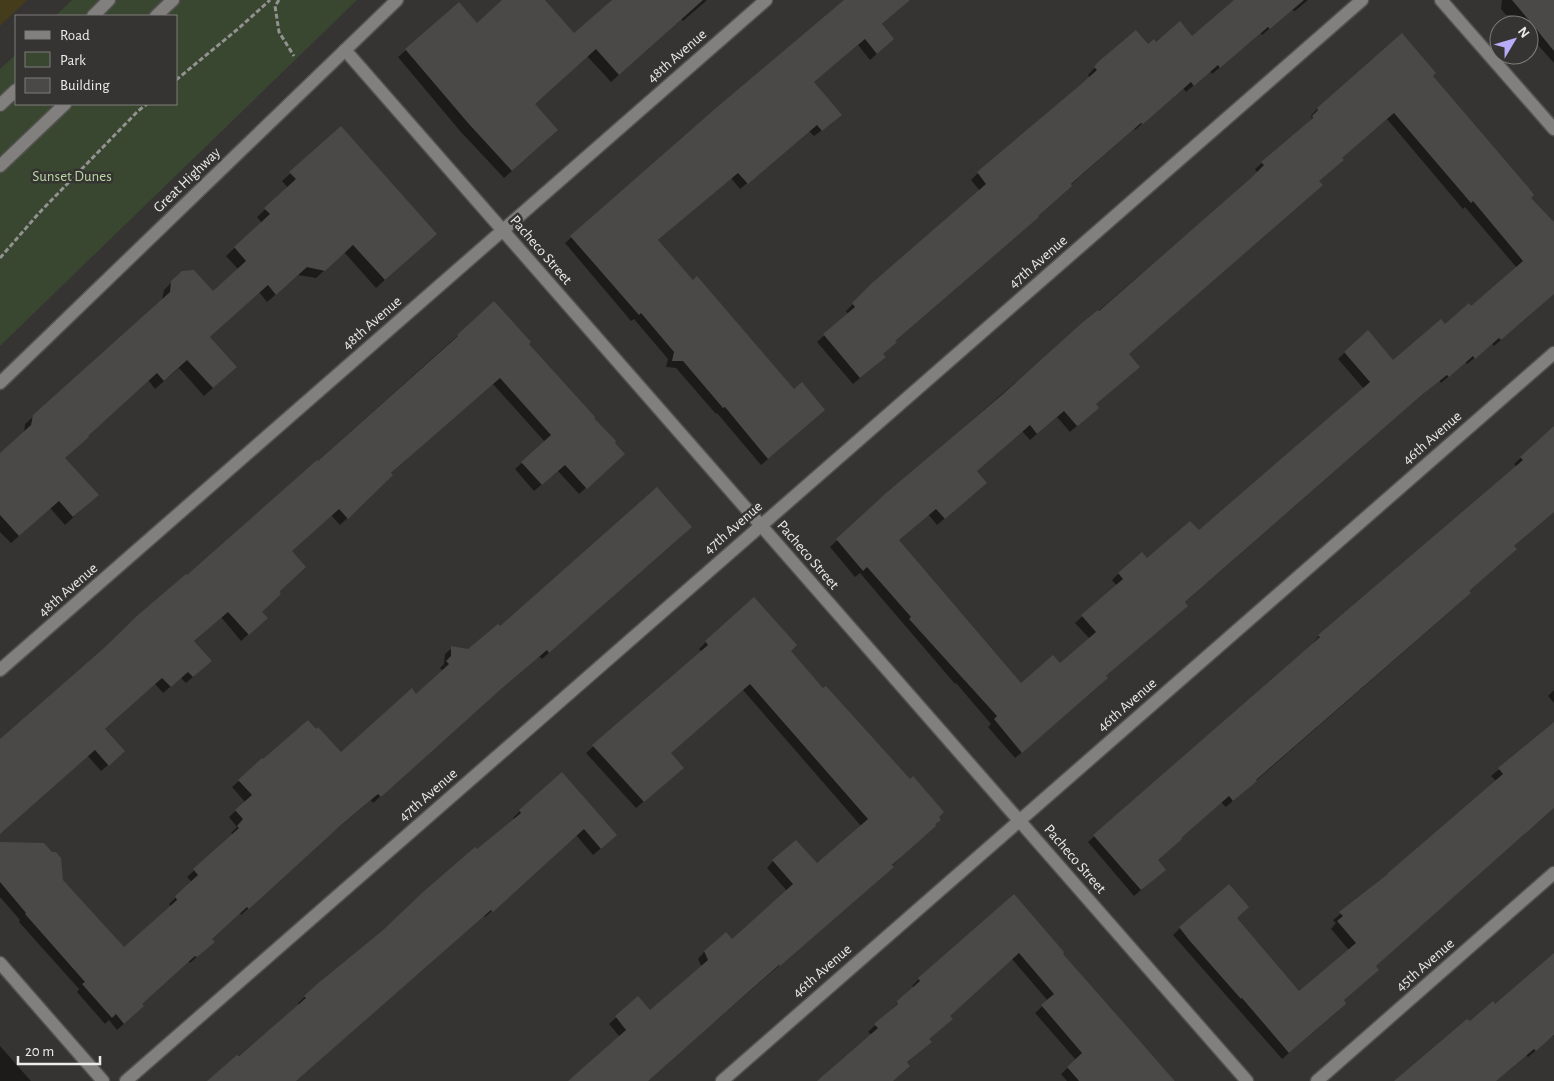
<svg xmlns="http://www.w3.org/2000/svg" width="1554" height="1081" font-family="'Alegreya Sans',sans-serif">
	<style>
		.green { fill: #394630 }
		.sand { fill: #443c1b }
		.shadow { fill: #0007; fill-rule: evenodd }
		.building { fill: #4b4947; fill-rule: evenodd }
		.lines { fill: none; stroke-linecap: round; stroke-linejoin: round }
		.street-casing { stroke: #53524f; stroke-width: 15 }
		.secondary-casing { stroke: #53524f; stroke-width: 15 }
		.path { stroke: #929290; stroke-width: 3; stroke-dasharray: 5 2.5; stroke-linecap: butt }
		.street { stroke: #81807e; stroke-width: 12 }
		.secondary { stroke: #81807e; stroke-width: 12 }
		.labels { text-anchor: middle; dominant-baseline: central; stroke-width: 5; stroke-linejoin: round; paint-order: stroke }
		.street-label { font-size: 15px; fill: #ebebe9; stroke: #353432 }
		.park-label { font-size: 15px; fill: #b8d6a2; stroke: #353432 }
	</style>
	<rect width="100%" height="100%" fill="#353432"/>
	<path class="green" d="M72,0H357L0,346V69L16,54V104H176V16H55Z"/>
	<path class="sand" d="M0,0H27L0,26Z"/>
	<g class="shadow">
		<path d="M504,0H543L574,35L613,0H707L683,21L681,19L611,82L587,56L533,104L549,138L504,178L460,131L398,57L406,50L476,25Z"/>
		<path d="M846,0H909L881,25L886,46L870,60L858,45L812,83L833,122L814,136L809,131L740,189L731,178L657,241L817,416L761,465L717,413L716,414L676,368L666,367L668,359L634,319L631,321L565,243Z"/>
		<path d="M1240,0H1308L1295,11L1291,10L1262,35L1261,33L1212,74L1210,71L1186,92L1183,88L1135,130L1134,129L894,341L882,354L877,364L853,384L817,342L848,314L846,311L873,284L980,191L971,180L978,173L1080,87L1090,78L1088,75L1099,63L1156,44L1192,37Z"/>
		<path d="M1502,0H1554V63L1529,35V25H1521L1512,15H1506L1501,9Z"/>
		<path d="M1402,34L1431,76L1529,198L1554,223V293L1494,346L1492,344L1467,364L1465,362L1441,383L1439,380L1415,401L1184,603L1180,612L1105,677L1100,685L1015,758L988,727L991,724L956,683L955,684L860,573L855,577L830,547L883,497L1258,173L1255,169L1262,163L1307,125L1312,118L1311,116L1317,109ZM1387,119L1463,209L1465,207L1517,268L1471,307L1393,361L1345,352L1338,359L1364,389L1199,532L1146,560L1142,554L1118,574L1112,580L1117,586L1075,623L1090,639L1060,665L1021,684L897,541L928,514L937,525L979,489L975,471L1022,431L1030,440L1057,417L1070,432L1071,431L1091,414L1095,405L1128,354L1318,181L1341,158Z"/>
		<path d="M341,128L427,242L376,288L344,252L316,278L298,275L267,302L259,292L209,338L227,375L204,396L179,368L155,389L148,380L87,436L64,459L89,503L65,525L50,508L11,543L0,532V455L24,434L25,424L34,416L162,300L164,290L172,282L213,293L238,269L226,256L262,223L257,217L288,188L282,181Z"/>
		<path d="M494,303L592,418L616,461L579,494L558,471L534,491L515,469L545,442L492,383L390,474L392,475L340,525L331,515L290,552L277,592L261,612L259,624L241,641L221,617L193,642L203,668L186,683L181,678L163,693L155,684L104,730L116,758L101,771L87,755L0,833V741L317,462Z"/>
		<path d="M1554,427V511L1513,547L1468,591L1463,600L1226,807L1221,802L1180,838L1156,861L1157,876L1134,896L1088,842L1313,644V643L1319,636L1517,467L1514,464Z"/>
		<path d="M684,534L542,659L539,656L491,698L373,803L371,800L332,833L241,915L240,913L211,939L206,948L190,963L188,961L141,1004L136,1013L117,1030L109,1020L105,1024L77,992L79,989L19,922L20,920L0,897V844L62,880L124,949L171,907L169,904L192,882L187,877L233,835L231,833L237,827L229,817L245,802L232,787L239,781L341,753L416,696L443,671L440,668L444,664L445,654L452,648L468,650L500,628Z"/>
		<path d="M706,642L790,651L937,817L885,874L646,1081H570L620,1037L609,1024L638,997L650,1011L702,967L698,959L704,952L726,934L732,940L787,891L767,868L773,861L816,865L861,826L743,690L669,753L676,774L636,808L586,753L702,652L699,649Z"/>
		<path d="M1554,690V703L1548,696Z"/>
		<path d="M1554,723V808L1375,966L1342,1001L1338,1011L1282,1059L1173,935L1180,928L1236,919L1299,993L1349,950L1331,929L1336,923L1333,920L1382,881L1496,781L1491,776Z"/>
		<path d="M562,774L609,842L593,855L576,835L485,917L484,916L295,1081H209L299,1005L298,1003L317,986L383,932L514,819L513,818L520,811Z"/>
		<path d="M1014,895L1061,954L1175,1081H1067L1061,1074L1076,1060L1035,1013L1048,1001L1012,959L948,1016L928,1040L923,1048L906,1063L892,1081H819L872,1035L868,1032L914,988L912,986L919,979Z"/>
		<path d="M1554,955V1037L1553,1036L1528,1057L1526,1055L1493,1081H1397L1469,1023L1495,1006Z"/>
		<path d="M0,1046L31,1081H0Z"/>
	</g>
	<g class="building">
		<path d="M502,0H545L574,33L612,0H703L619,75L596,49L535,104L558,130L512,171L468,123L405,49L459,2L477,23Z"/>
		<path d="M844,0H910L882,24L894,39L877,54L865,39L814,82L842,115L822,131L817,125L748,184L738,173L658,240L693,280L697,276L794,389L802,382L825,410L768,459L725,407L723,408L683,361H672L674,352L641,313L639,315L570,236L716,108Z"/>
		<path d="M1234,0H1304L1270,29L1268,27L1220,68L1218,65L1194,86L1191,82L1143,124L1141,123L1118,143L1071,184L1072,186L1038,216L1039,217L895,341L897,342L883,354L886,357L860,378L823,334L855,307L852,303L872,283L986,184L977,172L1079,86L1097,70L1094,67L1098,62L1136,30L1148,44L1154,39L1156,42L1180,21L1192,36Z"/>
		<path d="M1512,0H1554V51L1527,18Z"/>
		<path d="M1402,33L1436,73L1433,76L1528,187L1534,195L1531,198L1554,222V294L1501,340L1499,338L1475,359L1473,356L1449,377L1447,375L1423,394L1185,602L1188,606L1106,676L1108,678L1022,753L994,719L997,716L909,619L911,617L867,567L863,571L836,539L885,494L1003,394L1083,322L1098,310L1099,311L1251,178L1264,165L1261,162L1313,118L1312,116L1318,110L1317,108ZM1394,113L1471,203L1473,201L1523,261L1471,306L1469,303L1445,324L1441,319L1393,360L1368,330L1344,352L1370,382L1199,530L1190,521L1147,558L1142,552L1118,573L1123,579L1081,615L1096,632L1060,663L1053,655L1021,683L899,540L936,509L945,519L987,483L977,471L1030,425L1037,434L1064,411L1077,426L1079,425L1099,408L1096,404L1140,367L1129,354L1323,185L1319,181L1344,160L1342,158Z"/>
		<path d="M341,126L437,234L385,280L353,245L325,271L307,267L276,295L268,285L210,337L237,367L213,388L187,360L164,381L157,373L88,436L89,437L65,458L99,495L73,517L59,501L19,536L0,515V453L31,425L33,415L170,292L171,281L182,271L194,270L213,291L246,261L234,247L270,214L264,208L296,179L289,172Z"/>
		<path d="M494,301L531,342L529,344L595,417L594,418L616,441L615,443L625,454L587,489L565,465L542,485L521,462L551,435L500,378L391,473L393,475L348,519L339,509L292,551L306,567L279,592L281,594L262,612L268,618L249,635L228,612L194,641L212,661L193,677L188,672L171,687L162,678L105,729L125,751L109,766L95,750L0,834V739L104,648L138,615L186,574L187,575L317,460L318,461L458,336L457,335Z"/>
		<path d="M1554,426V512L1514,546L1517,549L1469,591L1471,593L1256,780L1257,781L1233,801L1229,796L1181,838L1182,839L1158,860L1166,870L1141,890L1093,835L1296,658L1320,637L1318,635L1523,460L1520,457Z"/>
		<path d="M657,487L692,527L549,653L547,650L499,691L381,797L378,794L340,826L249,909L247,907L212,939L215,942L197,957L195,956L142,1004L144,1006L124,1024L116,1014L112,1018L82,984L85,982L25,914L26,913L0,882V842L44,843L52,852H56L61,858L63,880L124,947L177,900L175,896L198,875L193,869L239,828L237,826L243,819L235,810L252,795L238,780L262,758L263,759L308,720L316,729L318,727L341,752L412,688L416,694L449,664L446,661L451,656V646L468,649L498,624L500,626Z"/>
		<path d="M754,597L797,645L791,651L823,688L826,686L910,779L913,776L944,812L939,817L941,820L935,824L936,826L892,865L894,867L780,966L779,965L746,994L648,1081H568L626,1030L615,1016L638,996L650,1010L708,960L704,951L726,932L732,939L793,884L772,860L796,840L817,863L868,819L750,684L671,753L684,768L644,802L592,745L708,645L705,641Z"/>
		<path d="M1554,722V808L1376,966L1379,970L1344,1000L1346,1004L1289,1053L1242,998L1241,999L1189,940L1179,927L1229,884L1249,907L1237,918L1299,991L1356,943L1337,921L1343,916L1339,912L1388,874V873L1503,774L1498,768Z"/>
		<path d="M562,772L617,835L601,849L584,829L493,912L491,910L296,1081H207L237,1055L239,1056L262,1036L306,998L304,996L316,985L382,931L423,892L475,847L477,849L521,813L519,810Z"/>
		<path d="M1014,894L1064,952L1063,954L1175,1081H1079L1067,1067L1082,1053L1041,1005L1054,994L1019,953L950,1016L953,1019L929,1039L932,1042L907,1062L910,1066L893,1081H817L878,1028L874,1024L898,1004L897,1001L920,981L918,978Z"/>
		<path d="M1554,953V1035L1536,1051L1534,1049L1496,1081H1394L1467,1019L1470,1021L1493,1001L1495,1004Z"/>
	</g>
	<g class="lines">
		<defs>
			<g id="street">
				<path d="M1441,0L1554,129"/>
				<path d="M93,16L109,0"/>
				<path d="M156,16L173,0"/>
				<path d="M345,50L1247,1081"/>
				<path d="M0,105L16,90"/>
				<path d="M0,166L65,104"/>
				<path d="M0,670L766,0"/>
				<path d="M0,963L103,1081"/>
				<path d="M126,1081L1362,0"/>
				<path d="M722,1081L1554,353"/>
				<path d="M1317,1081L1554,873"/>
			</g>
			<path id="secondary" d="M0,383L397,0"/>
		</defs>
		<use href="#street" class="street-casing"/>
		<use href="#secondary" class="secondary-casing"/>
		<g class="path">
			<path d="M279,0L275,6L279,32L294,56"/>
			<path d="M176,80L239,28L270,0"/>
			<path d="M0,258L39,213L138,111L147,104"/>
		</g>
		<use href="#street" class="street"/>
		<use href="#secondary" class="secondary"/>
	</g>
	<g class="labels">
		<g class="street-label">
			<text transform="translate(677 56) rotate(-41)">48th Avenue</text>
			<text transform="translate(187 180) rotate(-44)">Great Highway</text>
			<text transform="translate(541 250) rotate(49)">Pacheco Street</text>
			<text transform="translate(1038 262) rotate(-41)">47th Avenue</text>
			<text transform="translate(372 323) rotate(-41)">48th Avenue</text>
			<text transform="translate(1432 438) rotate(-41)">46th Avenue</text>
			<text transform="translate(733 528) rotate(-41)">47th Avenue</text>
			<text transform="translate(808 555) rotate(49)">Pacheco Street</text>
			<text transform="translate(68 590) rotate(-41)">48th Avenue</text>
			<text transform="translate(1127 705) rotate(-41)">46th Avenue</text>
			<text transform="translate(428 795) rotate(-41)">47th Avenue</text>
			<text transform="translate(1075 859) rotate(49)">Pacheco Street</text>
			<text transform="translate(1425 965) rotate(-41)">45th Avenue</text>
			<text transform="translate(822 971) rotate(-41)">46th Avenue</text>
		</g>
		<g class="park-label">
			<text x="72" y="176">Sunset Dunes</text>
		</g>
	</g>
	<rect x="15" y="15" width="162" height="90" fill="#353432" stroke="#7e7d7b"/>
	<rect x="25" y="31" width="25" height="8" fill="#81807e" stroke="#7e7d7b"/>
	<text x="60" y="40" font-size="15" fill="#ebebe9">Road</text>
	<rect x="25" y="52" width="25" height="15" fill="#394630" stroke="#7e7d7b"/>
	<text x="60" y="65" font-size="15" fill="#ebebe9">Park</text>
	<rect x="25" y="78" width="25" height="15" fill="#4b4947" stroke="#7e7d7b"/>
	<text x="60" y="90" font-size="15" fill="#ebebe9">Building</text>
	<g transform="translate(1514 40) rotate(52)"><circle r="24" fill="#353432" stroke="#7e7d7b"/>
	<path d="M0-4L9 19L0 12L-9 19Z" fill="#b6acf8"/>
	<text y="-8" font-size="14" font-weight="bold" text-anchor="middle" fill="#ebebe9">N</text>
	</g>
	<path d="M18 1056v8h82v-8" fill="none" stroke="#ebebe9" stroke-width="2.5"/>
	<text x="25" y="1056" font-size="15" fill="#ebebe9" stroke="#353432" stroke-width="4" paint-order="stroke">20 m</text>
</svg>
